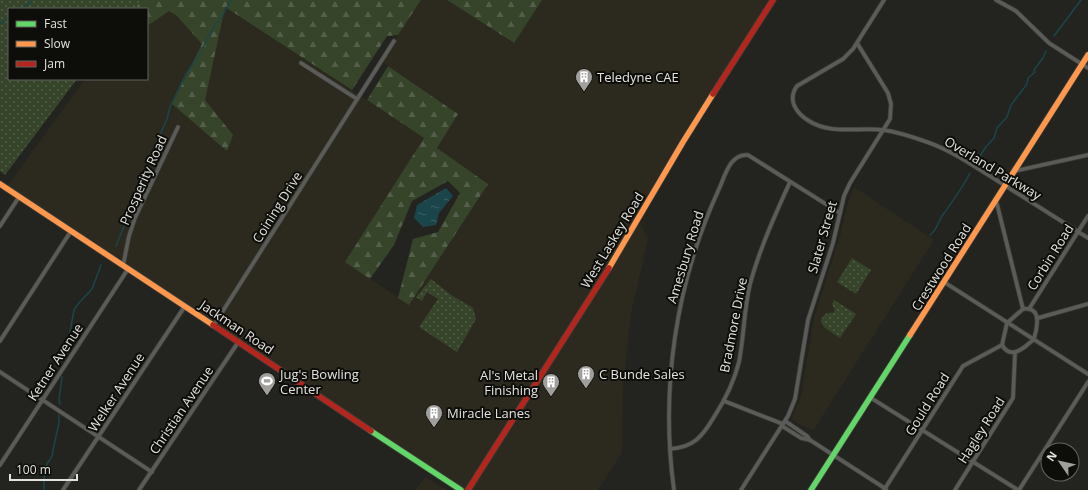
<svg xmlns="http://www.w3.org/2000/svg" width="1088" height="490" font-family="'Open Sans',sans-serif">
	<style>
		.built { fill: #2c2a1e }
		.grass { fill: url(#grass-dots) }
		.forest { fill: url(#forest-firs) }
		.water { fill: url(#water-ripples) }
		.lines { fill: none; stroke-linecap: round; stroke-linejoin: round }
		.stream { stroke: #1a464b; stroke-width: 1.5 }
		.street-casing { stroke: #3f3f3c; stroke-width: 5 }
		.fast-casing { stroke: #3f3f3c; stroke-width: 7 }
		.slow-casing { stroke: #3f3f3c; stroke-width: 7 }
		.jam-casing { stroke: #3f3f3c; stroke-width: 7 }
		.street { stroke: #5b5b58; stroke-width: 3.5 }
		.fast { stroke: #63d668; stroke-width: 5.5 }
		.slow { stroke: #ff974d; stroke-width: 5.5 }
		.jam { stroke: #b3261e; stroke-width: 5.5 }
		.labels { text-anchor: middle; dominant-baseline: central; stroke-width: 4; stroke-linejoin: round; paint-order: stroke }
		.poi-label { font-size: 13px; fill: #e3e2de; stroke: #0d0d0a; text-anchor: start }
		.street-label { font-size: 13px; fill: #e3e2de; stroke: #0d0d0a }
	</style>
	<defs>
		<pattern id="grass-dots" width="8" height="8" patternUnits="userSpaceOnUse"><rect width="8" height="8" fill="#36442a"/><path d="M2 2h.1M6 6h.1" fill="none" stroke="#535f48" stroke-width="1.8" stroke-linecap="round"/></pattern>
		<pattern id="forest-firs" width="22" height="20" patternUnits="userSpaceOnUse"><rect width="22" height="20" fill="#36442a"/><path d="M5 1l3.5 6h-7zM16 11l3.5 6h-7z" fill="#535f48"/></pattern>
		<pattern id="water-ripples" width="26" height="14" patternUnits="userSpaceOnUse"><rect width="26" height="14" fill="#1a464b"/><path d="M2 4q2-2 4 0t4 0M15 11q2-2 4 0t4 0" fill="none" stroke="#3b6064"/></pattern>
	</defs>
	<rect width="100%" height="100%" fill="#23231f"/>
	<g class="built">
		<path d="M141,0L225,7L424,138L346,262L409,305L488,184L437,148L458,114L381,61L421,0H447L513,43L542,0H773L638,219L648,239L631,314L623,386L622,453L598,490H461L5,187L11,181L85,79H147V9H135Z"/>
		<path d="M854,187L934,240L813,431L792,420V418L801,396L814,318L840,236L848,202Z"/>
		<path d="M425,477L447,490H415Z"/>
	</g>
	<g class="grass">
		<path d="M0,0H141L135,9H9V79H77L5,175L0,171Z"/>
		<path d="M852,258L871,270L856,294L837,282Z"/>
		<path d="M431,279L451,295L473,308L476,319L457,352L419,327L438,299L427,292L422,301L416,297Z"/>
		<path d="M834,300L856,314L840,338L824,327L821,322C822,315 827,312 833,313L835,310L832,304Z"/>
	</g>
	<g class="forest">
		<path d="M141,0H421L398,35L387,36L352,90L225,7L205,100L233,135L227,151L172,104L202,44L177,16L169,11L147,26V9H135Z"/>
		<path d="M447,0H542L514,43Z"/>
		<path d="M388,66L458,114L437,148L488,184L409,305L398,298L413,239L438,232L460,193L448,181L412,201L394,245L370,279L345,262L424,138L367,100Z"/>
	</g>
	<path class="water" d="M446,188L453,196L439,213L436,225L423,227L414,218L417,205Z"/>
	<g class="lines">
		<g class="stream">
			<path d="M21,9L32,1"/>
			<path d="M0,24L9,18"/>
			<path d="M1054,36L1081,0"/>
			<path d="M980,156L985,148L994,138L997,128L1007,117L1011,105L1027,84L1028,78L1035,72L1034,70L1043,58L1046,51"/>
			<path d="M148,168L153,159L159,137L167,119L170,107L186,74L198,57L216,23L220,20L231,0"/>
			<path d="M930,235C937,230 938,222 942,216C952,202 962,189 970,173"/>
			<path d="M116,246L143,179"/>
			<path d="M66,353L74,310L78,304L92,289L101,265"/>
			<path d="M60,404L59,400L62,377"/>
			<path d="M44,490C44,481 43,473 47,464C50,459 53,457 53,450L59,423V415"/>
		</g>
		<defs>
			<g id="street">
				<path d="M884,0L853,49L843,59L797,86C787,100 796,113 809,121C831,135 859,127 883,130C898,132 913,137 927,142C953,151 975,167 998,181C1028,200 1058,219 1088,238"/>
				<path d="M996,0L1016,11L1049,43L1088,68"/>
				<path d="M301,63L357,99"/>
				<path d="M1015,171L1088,155"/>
				<path d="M996,200L1023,309"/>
				<path d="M0,226L19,197"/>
				<path d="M123,266L129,236L135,218L178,127"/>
				<path d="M944,282L1088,374"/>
				<path d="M1023,309C1039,307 1038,320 1036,331C1035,333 1035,338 1033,340C1031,342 1028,344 1026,346C1018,352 1009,357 1002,345L1007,323Z"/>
				<path d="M1029,309L1088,216"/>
				<path d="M1038,318L1088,304"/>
				<path d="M214,325L394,41"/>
				<path d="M0,341L71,231"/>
				<path d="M0,372L152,472"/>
				<path d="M871,398L1018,490"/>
				<path d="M724,401L783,424"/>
				<path d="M785,421L807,436L810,440"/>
				<path d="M782,426L801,438L810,440L886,489"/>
				<path d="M670,449C694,447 702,437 714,417C725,400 734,382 739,362C744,336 744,310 750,284C760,248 775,215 790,182"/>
				<path d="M0,465L128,269"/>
				<path d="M63,490L185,306"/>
				<path d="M139,490L239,341"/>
				<path d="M674,490C660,388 676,282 719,189C725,176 730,153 748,155L840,213"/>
				<path d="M741,490L788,416L795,399L808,320L833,243L844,196L850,183L890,119L891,104L888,93L857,43"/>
				<path d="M884,490L963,366L1002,345"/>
				<path d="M955,490L1013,398L1015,353"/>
				<path d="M1019,490L1088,382"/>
			</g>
			<g id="fast">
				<path d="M371,431L461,490"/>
				<path d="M811,490L910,335"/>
			</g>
			<g id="slow">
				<path d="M0,184L213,325"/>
				<path d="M609,268L683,142L713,94"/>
				<path d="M910,335L1088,55"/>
			</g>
			<g id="jam">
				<path d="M713,94L773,0"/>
				<path d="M213,325L371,431"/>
				<path d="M468,490L609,268"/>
			</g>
		</defs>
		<use href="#street" class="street-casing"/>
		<use href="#fast" class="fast-casing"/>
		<use href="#slow" class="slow-casing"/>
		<use href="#jam" class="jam-casing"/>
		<use href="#street" class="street"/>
		<use href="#fast" class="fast"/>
		<use href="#slow" class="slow"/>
		<use href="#jam" class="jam"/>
	</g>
	<defs>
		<symbol id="building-pin" viewBox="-11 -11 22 30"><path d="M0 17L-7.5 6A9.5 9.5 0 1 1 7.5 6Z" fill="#a09f9b" stroke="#0d0d0a"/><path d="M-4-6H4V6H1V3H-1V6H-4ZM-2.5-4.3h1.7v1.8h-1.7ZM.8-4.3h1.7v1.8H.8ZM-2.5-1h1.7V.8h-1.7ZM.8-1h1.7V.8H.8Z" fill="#fff"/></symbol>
		<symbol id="stadium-pin" viewBox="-11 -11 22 30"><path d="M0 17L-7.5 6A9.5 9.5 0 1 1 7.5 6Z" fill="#a09f9b" stroke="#0d0d0a"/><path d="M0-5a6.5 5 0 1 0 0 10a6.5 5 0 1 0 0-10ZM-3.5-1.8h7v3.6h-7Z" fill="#fff"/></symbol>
	</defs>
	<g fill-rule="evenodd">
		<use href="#building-pin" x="574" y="67" width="20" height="27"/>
		<use href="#building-pin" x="576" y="364" width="20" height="27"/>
		<use href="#stadium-pin" x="257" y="371" width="20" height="27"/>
		<use href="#building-pin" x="541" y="372" width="20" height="27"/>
		<use href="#building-pin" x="424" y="403" width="20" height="27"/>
	</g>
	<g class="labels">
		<g class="poi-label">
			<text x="597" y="77">Teledyne CAE</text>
			<text x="280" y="374">Jug's Bowling<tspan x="280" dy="15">Center</tspan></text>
			<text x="599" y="374">C Bunde Sales</text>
			<text x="538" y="375" text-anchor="end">Al's Metal<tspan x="538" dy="15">Finishing</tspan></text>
			<text x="447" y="413">Miracle Lanes</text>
		</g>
		<g class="street-label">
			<text transform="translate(993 168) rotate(31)">Overland Parkway</text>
			<text transform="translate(143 180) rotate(-66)">Prosperity Road</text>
			<text transform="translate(277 207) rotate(-58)">Coining Drive</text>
			<text transform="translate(822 237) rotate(-74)">Slater Street</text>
			<text transform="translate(612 240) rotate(-59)">West Laskey Road</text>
			<text transform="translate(685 257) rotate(-73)">Amesbury Road</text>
			<text transform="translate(1050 257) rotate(-58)">Corbin Road</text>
			<text transform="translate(941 267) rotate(-58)">Crestwood Road</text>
			<text transform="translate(733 325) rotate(-79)">Bradmore Drive</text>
			<text transform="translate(237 327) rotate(34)">Jackman Road</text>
			<text transform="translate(55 362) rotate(-57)">Ketner Avenue</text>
			<text transform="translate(116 392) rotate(-57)">Welker Avenue</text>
			<text transform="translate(927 404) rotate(-58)">Gould Road</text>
			<text transform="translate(181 410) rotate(-56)">Christian Avenue</text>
			<text transform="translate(981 430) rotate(-58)">Hagley Road</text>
		</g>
	</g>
	<rect x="8" y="8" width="140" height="72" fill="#0d0d0a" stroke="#63625f"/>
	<rect x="16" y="21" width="20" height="6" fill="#63d668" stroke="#63625f"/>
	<text x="44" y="28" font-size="12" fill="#e3e2de">Fast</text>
	<rect x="16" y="41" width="20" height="6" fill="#ff974d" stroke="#63625f"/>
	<text x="44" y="48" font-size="12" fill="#e3e2de">Slow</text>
	<rect x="16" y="61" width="20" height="6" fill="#b3261e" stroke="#63625f"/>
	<text x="44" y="68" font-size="12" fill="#e3e2de">Jam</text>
	<g transform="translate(1060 462) rotate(304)"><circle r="19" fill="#0d0d0a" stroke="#63625f"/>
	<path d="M0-3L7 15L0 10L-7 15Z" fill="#a09f9b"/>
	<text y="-6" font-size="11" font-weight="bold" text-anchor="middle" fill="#e3e2de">N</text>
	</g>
	<path d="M10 474v6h67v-6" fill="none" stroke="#e3e2de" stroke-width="2"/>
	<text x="16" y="474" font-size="12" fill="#e3e2de" stroke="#0d0d0a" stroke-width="3" paint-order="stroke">100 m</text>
</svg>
